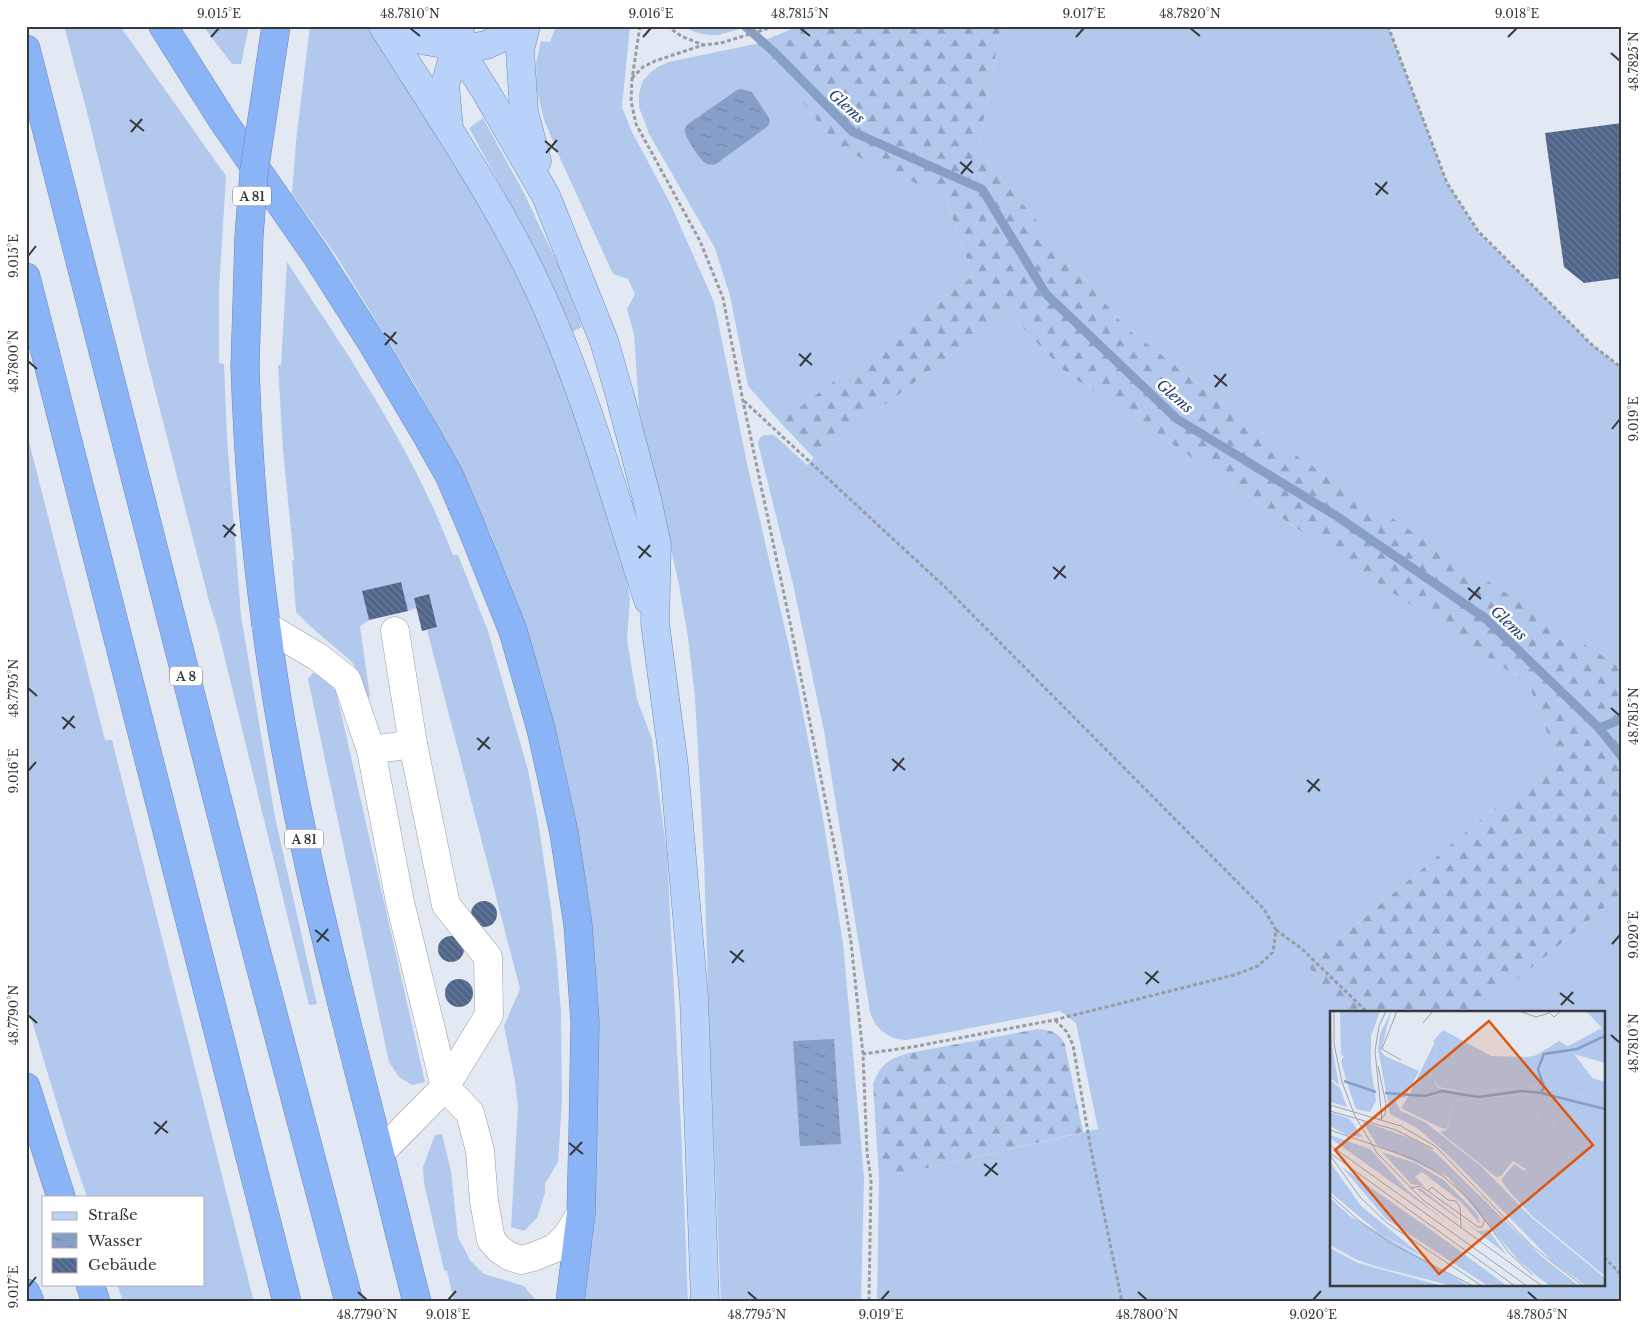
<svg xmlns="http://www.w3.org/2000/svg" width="1648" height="1328" font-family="'Libre Baskerville',serif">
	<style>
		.grass { fill: #b2c8ec }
		.forest { fill: url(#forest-firs) }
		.water { fill: url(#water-ripples) }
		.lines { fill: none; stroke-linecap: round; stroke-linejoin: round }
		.stream { stroke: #879fc7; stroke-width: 9 }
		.building { fill: url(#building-back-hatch) }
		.minor-casing { stroke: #999ea7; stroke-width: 29 }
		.major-casing { stroke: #6e89b6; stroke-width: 29 }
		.highway-casing { stroke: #6e89b6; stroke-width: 29 }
		.path { stroke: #989da4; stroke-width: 3; stroke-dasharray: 4 2.5; stroke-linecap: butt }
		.minor { stroke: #fff; stroke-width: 28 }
		.major { stroke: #b9d2fa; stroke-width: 28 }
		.highway { stroke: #8bb4f7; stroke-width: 28 }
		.highway-bridge-casing { stroke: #6e89b6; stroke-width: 29; stroke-linecap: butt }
		.highway-bridge { stroke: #8bb4f7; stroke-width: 28 }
		.ticks { fill: none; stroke: #373a3d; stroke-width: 2 }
		.labels { text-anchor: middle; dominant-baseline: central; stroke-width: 5; stroke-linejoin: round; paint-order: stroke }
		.shield { fill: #fff; stroke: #737577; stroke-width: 1 }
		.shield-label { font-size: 12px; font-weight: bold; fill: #373a3d }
		.water-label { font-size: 15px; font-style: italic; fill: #1e3b6e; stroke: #fff }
		.inset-river { fill: none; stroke: #879fc7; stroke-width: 2.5 }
		.inset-road { fill: none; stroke: #9ea3aa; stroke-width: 1 }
		.view { fill: #df570e; fill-opacity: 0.15; stroke: #df570e; stroke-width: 2.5 }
		.inset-edge { fill: none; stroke: #373a3d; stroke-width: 2.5 }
		.neatline { fill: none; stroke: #373a3d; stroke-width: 2 }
		.ticks-label { font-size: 12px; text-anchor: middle; fill: #373a3d }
	</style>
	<defs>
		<pattern id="forest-firs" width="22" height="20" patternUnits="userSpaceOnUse" patternTransform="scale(1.25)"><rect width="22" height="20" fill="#b2c8ec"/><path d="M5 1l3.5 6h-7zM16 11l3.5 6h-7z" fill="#92a3c0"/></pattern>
		<pattern id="water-ripples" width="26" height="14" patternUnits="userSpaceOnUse" patternTransform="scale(1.25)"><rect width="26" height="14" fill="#879fc7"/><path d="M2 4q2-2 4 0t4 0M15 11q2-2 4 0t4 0" fill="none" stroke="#6f83a3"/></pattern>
		<pattern id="building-back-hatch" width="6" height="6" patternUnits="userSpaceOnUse" patternTransform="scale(1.25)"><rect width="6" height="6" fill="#4e6489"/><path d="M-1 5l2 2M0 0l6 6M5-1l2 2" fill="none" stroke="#6b7c98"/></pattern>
	</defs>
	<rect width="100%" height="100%" fill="#e3e9f3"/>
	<g class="grass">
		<path d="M64,26H120L226,176L219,290V363L224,364L227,438L241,616L275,817L317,1004L309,1005L217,626L210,605L149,367L86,108Z"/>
		<path d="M203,26H249L241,64H232Z"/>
		<path d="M310,26H369L388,51L514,261L552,344L619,540L630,598L627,639L637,699L652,739L667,854L682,1147L688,1302H584L596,1018L588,894L564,765L538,673L488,539L492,537L446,440L415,385L337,257L292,194L296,141Z"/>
		<path d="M556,26H630L622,107L632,132L670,203L714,302L748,468L796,677L822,812L843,943L861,1142L864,1179L861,1302H721L710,1051L704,860L695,698L688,637L678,580L639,410L634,334L627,309L635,294L628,279L613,274L560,158L544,120L537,91L536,63L541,41L550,42Z"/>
		<path d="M683,26H746C721,36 708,40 683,26Z"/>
		<path d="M1001,26H1388L1447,183L1477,231L1592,345L1622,368V656L1616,666L1268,437L1125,327L978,150Z"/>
		<path d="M755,44L793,89L837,147L945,197L973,276L780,422L748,386L730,296L715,248L649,134L639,107V95L642,82L650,73L658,67L669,62L683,59Z"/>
		<path d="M483,118L524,193L560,269L582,327L570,333L544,270L512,207L469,128Z"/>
		<path d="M287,262C338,340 392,418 431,503C439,520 446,538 453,555H458L488,631L528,770L538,821L551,908L557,961L561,1013L562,1101L558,1162L545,1184V1193L537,1218L524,1231L511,1227L518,1107L515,1081L504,1026L520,989L427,630L437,627L429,594L414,598L417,608L408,611L401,582L362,591L369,620L360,626L370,697H367L361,678L352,662L310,626L296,612L292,560H294L283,451L278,365H281Z"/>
		<path d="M1008,312L1065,372L1529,685L1556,756L1308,965L1337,1012H1332V1284H1420L1421,1287L1428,1284H1604V1012H1478L1622,893V1302H877L879,1179L1098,1129L1076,1023L1060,1011L907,1040C889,1040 876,1030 870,1012L824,731L793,584L758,443L759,439L763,435H774L807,465L814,458Z"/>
		<path d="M26,430L105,740H112L254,1302H123L117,1284H204V1197H87L69,1144L26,1001Z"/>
		<path d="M313,673L322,676L336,691L425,1082L412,1085L399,1077L389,1062L308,679Z"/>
		<path d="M442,1134L451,1171L458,1237L470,1260L484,1274L524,1286L537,1302H454L447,1271L444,1270L424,1183L423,1167L435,1135Z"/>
	</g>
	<g class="forest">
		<path d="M799,26H1001L978,150L1125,327L1268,437L1616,665L1622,656V893L1478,1012H1337L1308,965L1556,756L1529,685L1065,372L1008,312L814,458L780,422L973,276L945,197L837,147L793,89L755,44Z"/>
		<path d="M1038,1029C1051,1030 1060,1033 1065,1045L1083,1132L879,1179L873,1083C881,1064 889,1059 909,1053Z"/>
	</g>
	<g class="water">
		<path d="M741,89L752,92L769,118L770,122L768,126L716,164C711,165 708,165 704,162C700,159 685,137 685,132C684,128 686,127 688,124L737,90Z"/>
		<path d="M834,1039L841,1144L800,1146L793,1041Z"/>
	</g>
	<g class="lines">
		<g class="stream">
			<path d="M745,26L774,52L853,132L982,189L1046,294L1177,419L1338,517L1485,618L1599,728L1622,757"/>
			<path d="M1599,728L1622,719"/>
		</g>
	</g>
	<g class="building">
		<path d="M1622,123V278L1584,283L1564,267L1545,133Z"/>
		<path d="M401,582L408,611L369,620L362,591Z"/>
		<path d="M429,594L437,627L422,631L414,598Z"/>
		<circle cx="484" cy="914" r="13"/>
		<circle cx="451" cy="949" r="13"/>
		<circle cx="459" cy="993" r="14"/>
	</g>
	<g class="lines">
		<defs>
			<g id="minor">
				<path d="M266,626L318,657L347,680L371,750L400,902L445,1087L470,1113L480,1151L484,1201L491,1240L499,1249L509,1256L521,1260L533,1257L555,1248L567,1236L581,1213"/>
				<path d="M395,631L413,744"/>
				<path d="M371,750L413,744L446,905L488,957L489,1015L445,1087L380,1153"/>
			</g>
			<g id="major">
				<path d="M383,26C431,103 483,178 524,259C579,367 611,486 648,600"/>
				<path d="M389,26L395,32L426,41L468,48L486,45L497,40L515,26"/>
				<path d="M444,26L486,92L546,196L604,341L620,396L647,499L657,545L655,623L674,766L694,997L705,1302"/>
				<path d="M526,26L520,50L524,112L537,161"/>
				<path d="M449,128L445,85L460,33"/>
			</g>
			<g id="highway">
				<path d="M163,26L223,121L316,255L372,343L426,434L450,477L473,531L513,631L541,729L564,833L578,925L585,1022L583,1131L581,1213L570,1302"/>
				<path d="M26,49L251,931L349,1302"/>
				<path d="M26,277L287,1302"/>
				<path d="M245,367C248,453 254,539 266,624C287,788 327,947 368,1107C385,1172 400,1237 417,1302"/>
				<path d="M26,1087L61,1197"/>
				<path d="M90,1284L96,1302"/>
				<path d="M26,1293L30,1302"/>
			</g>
		</defs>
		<use href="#minor" class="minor-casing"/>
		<use href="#major" class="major-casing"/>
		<use href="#highway" class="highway-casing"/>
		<g class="path">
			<path d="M640,26L632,79L631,101L636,124L700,241L723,298L743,401L792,632L839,869L851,942L863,1054L867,1152L871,1180L869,1302"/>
			<path d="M667,26L681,36L703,45"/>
			<path d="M1388,26L1447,183L1478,231L1592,345L1622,368"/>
			<path d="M632,78L643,67L655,61L703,45L721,43L776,26"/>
			<path d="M744,401L945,587L1264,909L1276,930L1273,952L1258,966L1234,975L1054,1020L912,1047L863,1054"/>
			<path d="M1276,930L1301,948L1367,1012"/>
			<path d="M1055,1020L1067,1032L1073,1045L1091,1150L1122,1302"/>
			<path d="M1604,1257L1622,1276"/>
		</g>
		<use href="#minor" class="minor"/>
		<use href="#major" class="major"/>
		<use href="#highway" class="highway"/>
		<defs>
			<path id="highway-bridge" d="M245,367L249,236L254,172L276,26"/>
		</defs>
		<use href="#highway-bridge" class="highway-bridge-casing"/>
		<use href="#highway-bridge" class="highway-bridge"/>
	</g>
	<path class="ticks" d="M410,28L420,36M800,28L810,36M1190,28L1200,36M211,37L219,28M643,37L651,28M1076,37L1084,28M1508,37L1517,28M1611,53L1620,61M130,120L144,131M131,132L142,119M545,141L558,152M546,153L557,140M960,162L973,173M961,174L972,161M1375,183L1388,194M1376,195L1387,182M28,256L36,246M384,333L397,344M385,345L396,332M799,354L812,365M28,361L37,369M800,366L811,353M1214,375L1227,386M1215,387L1226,374M1612,429L1620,419M223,525L236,536M224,537L235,524M638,546L651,557M639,558L650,545M1053,567L1066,578M1054,579L1065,566M1468,588L1481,599M1469,600L1480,587M28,688L37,696M1611,708L1620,716M62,717L75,728M63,729L74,716M477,738L490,749M478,750L489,737M892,759L905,770M28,771L36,762M893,771L904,758M1307,780L1320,791M1308,792L1319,779M315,930L329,941M317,942L328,929M1612,944L1620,935M730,951L744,962M732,963L743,950M1145,972L1159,983M1146,984L1158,971M1560,993L1574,1004M1561,1005L1573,992M28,1015L37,1023M1611,1035L1620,1043M154,1122L168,1133M155,1134L167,1121M569,1143L583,1154M570,1155L582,1142M984,1164L998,1175M985,1176L997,1163M28,1287L36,1277M358,1292L367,1300M748,1292L757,1300M1138,1292L1147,1300M1528,1292L1537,1300M448,1300L456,1291M881,1300L889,1291M1313,1300L1321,1291"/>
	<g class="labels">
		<g class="shield">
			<rect x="233" y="186.5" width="38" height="19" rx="4"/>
			<rect x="170" y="666.5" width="32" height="19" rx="4"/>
			<rect x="285" y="829.5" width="38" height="19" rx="4"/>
		</g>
		<g class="shield-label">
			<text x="252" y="196">A 81</text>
			<text x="186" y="676">A 8</text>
			<text x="304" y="839">A 81</text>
		</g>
		<g class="water-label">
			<text transform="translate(847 106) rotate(42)">Glems</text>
			<text transform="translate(1175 396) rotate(41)">Glems</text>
			<text transform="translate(1509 623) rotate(43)">Glems</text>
		</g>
	</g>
	<g transform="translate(1330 1011)">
		<rect width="275" height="275" fill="#e3e9f3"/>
		<path d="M1,0L2,35L9,74L0,67ZM10,0H50L41,25V56L46,90L40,101L26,98L17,72L11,50L14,45L11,44ZM61,0L51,40L55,45L89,60L75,86L64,88L71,100L95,111L152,156L201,206L275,267V275H256L223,251L119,145L87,117L60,103L48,38L50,23ZM256,0H275V52L244,43L274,82L264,87L223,78L212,65L210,57L218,44L205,57L208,75L136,81L108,76L99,60L106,39L103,30L113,19L161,45L198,46L207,44L229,30L238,35L272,17ZM0,69L10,77L17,96L0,91ZM109,83L117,89L111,117L71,97L79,84L95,87ZM201,83L210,88L203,127L215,131L239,148L243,138L221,123L227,95L275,107V265L202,205L179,180L196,158L183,150L171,165L166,166L110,121L117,119L124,89ZM0,101L20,108L32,126L17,124L0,115ZM32,110L83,128L105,141L210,244L249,275H220L208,266L188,249L118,166L47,134ZM0,124L40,138L76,178L113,208L0,127ZM52,141L85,152L115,170L148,204L150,213L131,191L92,161L85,166L94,175L81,173ZM0,151L31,195L95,247L49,222L0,181ZM12,156L122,234L177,275L155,273L56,208ZM90,177L129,207L128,208L87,178ZM0,187L20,205L139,275H123L48,256L27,249L0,234ZM135,211L148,220L158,219L177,244ZM0,237L28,252L113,275H0Z" fill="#b2c8ec"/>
		<path d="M104,33L106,39L99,60L108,77L136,81L208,75L205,57L213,42H220L210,57L212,65L223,78L264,87L274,82L262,67L275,71V107L227,95L221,123L243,138L239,148L215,131L203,127L210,88L201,83L124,89L117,118L111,117L117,89L109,83L95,87L79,84ZM184,153L195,160L179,180L171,169Z" fill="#b2c8ec"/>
		<path class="inset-river" d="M14,70L46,81M55,82L95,85L112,80L148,86L192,80L211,82L275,98M211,82L214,76L208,58L214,43L247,38L275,25"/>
		<path class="inset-road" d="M4,0V33L12,71L25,105L47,142L93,189L212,275M67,0L52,38L71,49M189,0L206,6L219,2M218,0L224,6L231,0M93,12L103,0M48,55L56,93L55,104L49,109M0,94L71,115L105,135L202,235L253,275M0,100L66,119L103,138M52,109L45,40L49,15L56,0M0,119L84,148L113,165L140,189L180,243L203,264M0,134L197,275M0,142L185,275M0,144L30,186L57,212L152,275M80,177L91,175L148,216H152L155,208M98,180L102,176L118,189L126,190L130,196L131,217M0,184L28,209L62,233L143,275"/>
		<path class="view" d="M159,10L263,134L109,263L5,139Z"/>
		<rect width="275" height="275" class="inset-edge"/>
	</g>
	<rect width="1648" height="1328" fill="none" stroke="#ffffff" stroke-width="55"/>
	<rect x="42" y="1196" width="162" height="90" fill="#ffffff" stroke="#afb0b1"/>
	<rect x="52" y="1212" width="25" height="8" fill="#b9d2fa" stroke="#afb0b1"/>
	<text x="88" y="1220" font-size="15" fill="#373a3d">Straße</text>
	<rect x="52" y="1233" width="25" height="15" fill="url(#water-ripples)" stroke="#afb0b1"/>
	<text x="88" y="1246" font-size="15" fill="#373a3d">Wasser</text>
	<rect x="52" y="1258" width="25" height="15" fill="url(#building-back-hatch)" stroke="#afb0b1"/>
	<text x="88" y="1270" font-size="15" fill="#373a3d">Gebäude</text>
	<rect x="28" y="28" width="1592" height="1272" class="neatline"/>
	<g class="ticks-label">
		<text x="219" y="18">9.015°E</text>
		<text x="410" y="18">48.7810°N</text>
		<text x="651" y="18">9.016°E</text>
		<text x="800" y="18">48.7815°N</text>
		<text x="1084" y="18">9.017°E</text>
		<text x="1190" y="18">48.7820°N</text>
		<text x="1517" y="18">9.018°E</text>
		<text transform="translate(1634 61) rotate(-90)" y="4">48.7825°N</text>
		<text transform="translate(14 256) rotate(-90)" y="4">9.015°E</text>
		<text transform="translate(14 361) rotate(-90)" y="4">48.7800°N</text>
		<text transform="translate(1634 419) rotate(-90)" y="4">9.019°E</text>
		<text transform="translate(14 688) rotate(-90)" y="4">48.7795°N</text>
		<text transform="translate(1634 716) rotate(-90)" y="4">48.7815°N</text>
		<text transform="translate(14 771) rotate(-90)" y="4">9.016°E</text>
		<text transform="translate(1634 935) rotate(-90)" y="4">9.020°E</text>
		<text transform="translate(14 1015) rotate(-90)" y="4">48.7790°N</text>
		<text transform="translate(1634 1043) rotate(-90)" y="4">48.7810°N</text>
		<text transform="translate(14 1287) rotate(-90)" y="4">9.017°E</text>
		<text x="367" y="1319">48.7790°N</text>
		<text x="448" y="1319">9.018°E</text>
		<text x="757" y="1319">48.7795°N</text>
		<text x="881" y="1319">9.019°E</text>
		<text x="1147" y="1319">48.7800°N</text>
		<text x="1313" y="1319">9.020°E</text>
		<text x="1537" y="1319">48.7805°N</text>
	</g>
</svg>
